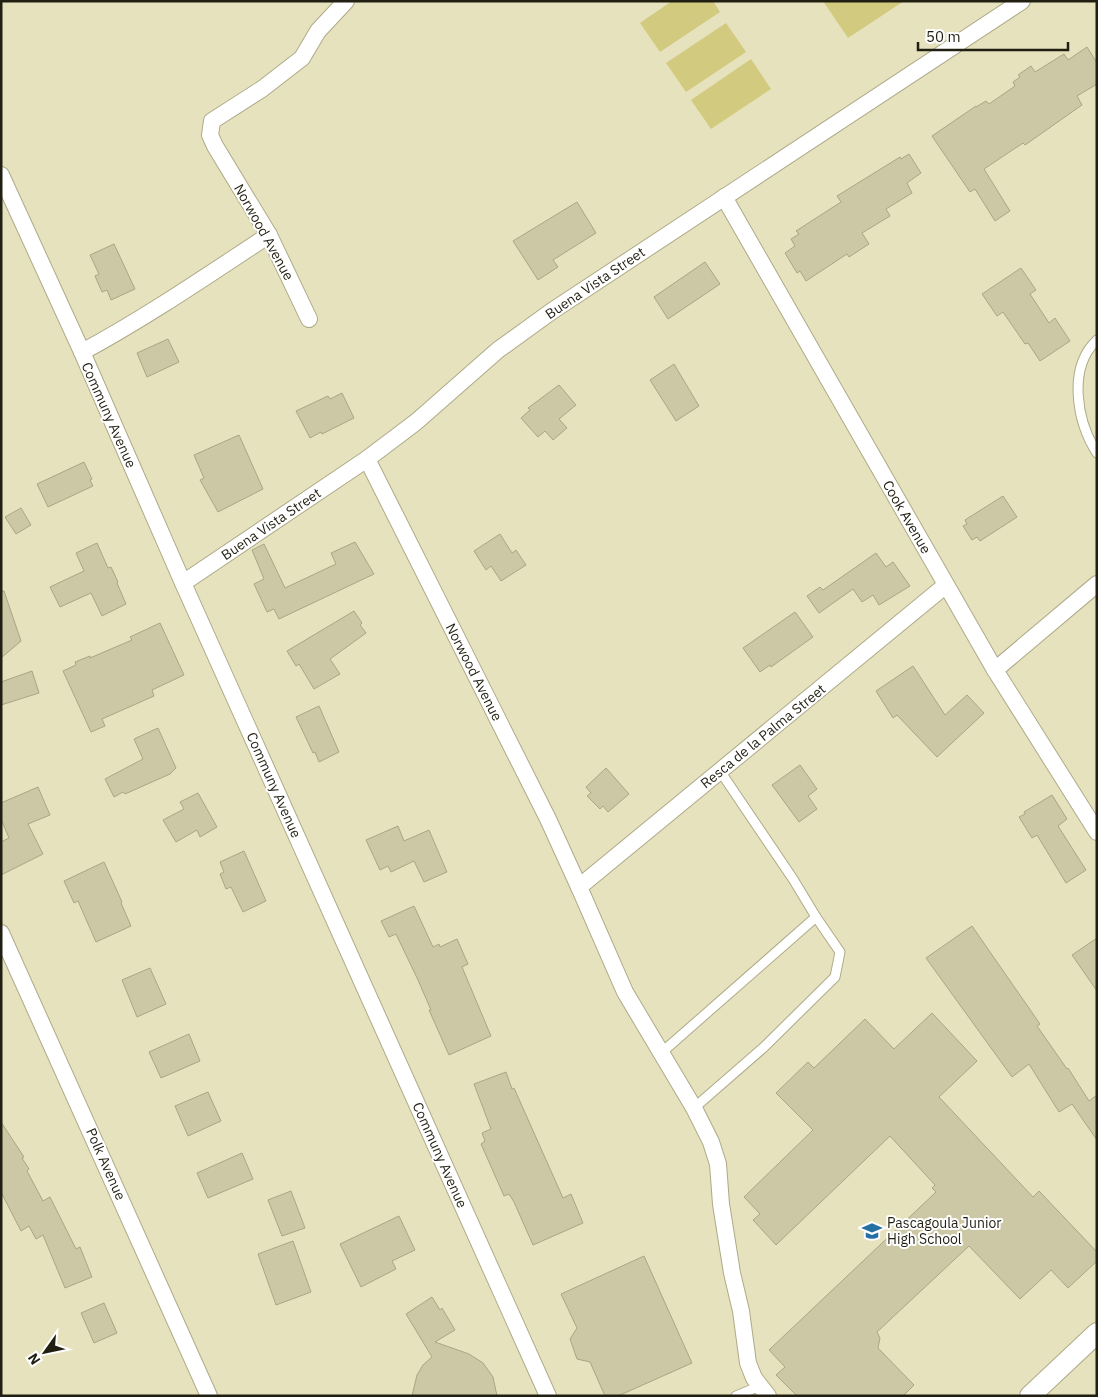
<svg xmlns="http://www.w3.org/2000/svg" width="1098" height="1397" font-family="'IBM Plex Sans',sans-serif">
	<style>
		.green { fill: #d2ca7e }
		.building { fill: #ccc8a5; stroke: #aaa684 }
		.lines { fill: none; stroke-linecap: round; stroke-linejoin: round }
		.service-casing { stroke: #aeaa88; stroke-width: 11 }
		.minor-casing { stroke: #aeaa88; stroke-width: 18 }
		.tertiary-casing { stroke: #aeaa88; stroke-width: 22 }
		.service { stroke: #fff; stroke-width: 9 }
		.minor { stroke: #fff; stroke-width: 16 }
		.tertiary { stroke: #fff; stroke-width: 20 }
		.labels { text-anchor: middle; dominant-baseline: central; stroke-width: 4; stroke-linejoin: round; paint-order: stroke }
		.street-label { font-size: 14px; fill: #211f12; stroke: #fff }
		.poi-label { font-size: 14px; fill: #211f12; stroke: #fff; text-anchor: start }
	</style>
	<rect width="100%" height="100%" fill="#e6e2be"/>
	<g class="green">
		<path d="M672,1H713L720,12L660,52L640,23Z"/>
		<path d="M823,1H904L848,38Z"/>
		<path d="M726,23L746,52L686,92L666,63Z"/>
		<path d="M751,59L771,89L711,129L691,100Z"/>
	</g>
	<g class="building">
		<path d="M1087,47L1097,63V84L1077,96L1082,105L1025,145L1023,143L984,169L1010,211L995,221L975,189L970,192L932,136L976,106V107L986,101L989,104L1015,86L1013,82L1020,77L1018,75L1031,66L1035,72L1064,54L1068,60Z"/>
		<path d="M909,154L921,173L907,183L912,193L886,209L890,216L862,233L869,244L849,257L847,254L806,281L800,271L797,273L785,253L795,246L791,239L799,234L796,231L841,202L837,196L900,157L901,159Z"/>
		<path d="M577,202L596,233L553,260L558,267L538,280L513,241Z"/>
		<path d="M114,244L135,289L111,300L107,290L102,292L95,276L99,274L90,255Z"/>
		<path d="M705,262L720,284L668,319L654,297Z"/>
		<path d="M1021,268L1036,290L1030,294L1049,323L1055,318L1070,341L1040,361L1028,343L1025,344L1003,312L997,316L982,294Z"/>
		<path d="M168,339L179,362L147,377L137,353Z"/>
		<path d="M674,364L699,406L676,421L650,380Z"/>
		<path d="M559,385L576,405L559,419L567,428L553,440L545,431L538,437L521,418L530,410L528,408Z"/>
		<path d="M342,393L354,418L322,434L321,432L310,438L296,411L328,396L330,399Z"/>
		<path d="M239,435L263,489L218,512L200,480L204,478L194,455Z"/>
		<path d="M84,462L92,479L90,480L93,486L48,507L37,484Z"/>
		<path d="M1003,496L1017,517L980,541L977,537L972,540L963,526L967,524L965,520Z"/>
		<path d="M21,508L31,525L16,534L5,517Z"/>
		<path d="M500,534L512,553L516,550L526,565L501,581L491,566L486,570L474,551Z"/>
		<path d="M355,542L374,574L279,619L274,609L267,612L254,584L264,579L252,550L264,544L285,588L336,564L331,553Z"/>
		<path d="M97,543L108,568L111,567L118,582L117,583L126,604L102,616L91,593L60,607L50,587L84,571L76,553Z"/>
		<path d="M876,553L886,567L893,562L910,586L879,605L873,595L862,602L853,589L819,613L807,596L820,587L823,590Z"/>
		<path d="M1,591H4L21,641L1,658Z"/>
		<path d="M354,611L362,623L360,625L366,633L330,659L340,674L314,689L299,664L296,666L287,651Z"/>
		<path d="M795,612L813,637L771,667L770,665L760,672L743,648Z"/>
		<path d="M160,623L184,675L152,690L154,696L102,719L105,726L91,732L63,671L76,665L75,662L90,656V658L132,640L130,637Z"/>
		<path d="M913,666L945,715L967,695L984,713L937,757L897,715L893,718L876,691Z"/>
		<path d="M32,671L39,693L1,705V682Z"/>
		<path d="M319,706L339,752L319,762L315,752L313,753L296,717Z"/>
		<path d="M158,728L176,768L170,774L125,794L123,792L114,797L105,779L143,759L134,739Z"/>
		<path d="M800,765L817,789L808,796L817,809L799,822L772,785Z"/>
		<path d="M606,768L629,794L608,812L603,806L600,809L587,796L591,793L586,787Z"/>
		<path d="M38,787L50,815L28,824L43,854L1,875V842L9,838L1,819V803Z"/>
		<path d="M198,793L217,827L200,837L197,830L176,842L163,820L184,809L180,802Z"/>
		<path d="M1052,795L1067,819L1058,826L1086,870L1066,883L1037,835L1032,838L1019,817L1025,814L1024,812Z"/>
		<path d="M398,826L404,841L429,830L447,872L424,882L414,861L391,872L388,866L380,870L366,840Z"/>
		<path d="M244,851L266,901L243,912L231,887L226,889L220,874L224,872L220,862Z"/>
		<path d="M104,862L122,902L121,903L131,926L96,942L78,901L74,903L64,881Z"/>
		<path d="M414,906L433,947L439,944L440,947L457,939L468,964L462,967L491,1036L449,1055L429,1010H431L418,980L396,934L389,937L381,921Z"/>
		<path d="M972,926L1040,1024L1037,1026L1067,1069L1068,1068L1089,1101L1097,1095V1140L1072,1104L1059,1112L1029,1064L1012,1077L926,958Z"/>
		<path d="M1097,938V991L1072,955Z"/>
		<path d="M150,968L166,1004L137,1017L122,980Z"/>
		<path d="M932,1013L977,1061L939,1097L1033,1197L1039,1191L1097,1252V1261L1068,1288L1051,1270L1020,1299L969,1246L877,1332L880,1338L878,1348L914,1385L903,1396H797L776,1375L785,1367L769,1350L936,1192L932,1188L935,1185L890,1136L776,1245L753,1220L760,1214L744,1197L813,1130L776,1093L808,1062L814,1068L865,1019L894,1049Z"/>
		<path d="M189,1034L200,1061L161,1078L149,1052Z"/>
		<path d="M506,1072L512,1089L514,1088L563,1198L571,1194L583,1223L533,1245L514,1202L509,1194L504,1196L481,1144L485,1141L482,1133L491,1129L474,1084Z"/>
		<path d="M208,1092L221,1121L188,1136L175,1106Z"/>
		<path d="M1,1122L24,1157L22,1158L29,1169L27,1171L43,1201L50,1197L76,1249L80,1247L92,1277L65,1288L43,1235L36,1239L29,1226L21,1231L1,1192Z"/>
		<path d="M242,1153L253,1179L208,1198L197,1173Z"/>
		<path d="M291,1191L305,1228L282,1236L268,1200Z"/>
		<path d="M399,1216L415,1250L392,1261L396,1269L361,1287L340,1244Z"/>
		<path d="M293,1241L311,1292L276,1305L258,1254Z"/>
		<path d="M644,1256L692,1363L618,1396H605L590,1362L577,1359L570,1339L577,1328L561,1294Z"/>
		<path d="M432,1297L440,1310L442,1308L455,1330L435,1342L469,1354L483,1363L493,1377L497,1396H412L417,1375L423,1365L432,1357L406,1314Z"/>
		<path d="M104,1303L117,1333L94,1343L81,1313Z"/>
	</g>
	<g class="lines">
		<defs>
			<g id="service">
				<path d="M1097,340C1067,368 1077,422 1097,453"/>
				<path d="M660,1054L816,917L793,879L720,771"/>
				<path d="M694,1108L763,1048L835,977L840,952L816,917"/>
				<path d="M736,1396L760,1386"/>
			</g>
			<g id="minor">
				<path d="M1,175L82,352L183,583L548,1396"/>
				<path d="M724,197L995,670L1097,832"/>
				<path d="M309,319L269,235L215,146L210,135L212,121L262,89L302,58L318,31L346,1"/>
				<path d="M82,352C147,317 208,275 269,235"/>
				<path d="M367,459L548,819L579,887L625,992L694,1108L711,1142L718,1164L721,1204L732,1273L741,1311L748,1363L754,1378L768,1396"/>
				<path d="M183,583L367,459L416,422L498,350L552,311L1022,1"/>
				<path d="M995,670L1097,584"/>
				<path d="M579,887L946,585"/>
				<path d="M1,933L209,1396"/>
			</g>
			<path id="tertiary" d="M1030,1396L1097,1333"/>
		</defs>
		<use href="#service" class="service-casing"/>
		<use href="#minor" class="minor-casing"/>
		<use href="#tertiary" class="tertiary-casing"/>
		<use href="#service" class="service"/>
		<use href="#minor" class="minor"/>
		<use href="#tertiary" class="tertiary"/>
	</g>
	<defs>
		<symbol id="school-bare" viewBox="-9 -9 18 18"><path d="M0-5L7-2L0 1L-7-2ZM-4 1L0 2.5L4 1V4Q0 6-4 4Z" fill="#256fa3" stroke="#fff" stroke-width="2.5" paint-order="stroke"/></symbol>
	</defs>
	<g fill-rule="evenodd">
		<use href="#school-bare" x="858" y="1217" width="28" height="28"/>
	</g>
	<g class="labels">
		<g class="street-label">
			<text transform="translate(264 232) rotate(61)">Norwood Avenue</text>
			<text transform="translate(595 283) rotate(-34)">Buena Vista Street</text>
			<text transform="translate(109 415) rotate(66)">Communy Avenue</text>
			<text transform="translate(907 517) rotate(60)">Cook Avenue</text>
			<text transform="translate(271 524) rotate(-34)">Buena Vista Street</text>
			<text transform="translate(474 672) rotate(63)">Norwood Avenue</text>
			<text transform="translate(763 736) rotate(-39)">Resca de la Palma Street</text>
			<text transform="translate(274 785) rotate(66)">Communy Avenue</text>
			<text transform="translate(440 1155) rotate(66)">Communy Avenue</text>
			<text transform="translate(106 1164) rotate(66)">Polk Avenue</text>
		</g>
		<g class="poi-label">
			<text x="887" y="1223">Pascagoula Junior<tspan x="887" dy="16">High School</tspan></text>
		</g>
	</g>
	<rect width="1098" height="1397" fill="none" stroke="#211f12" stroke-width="5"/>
	<g transform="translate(45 1352) rotate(237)" stroke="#ffffff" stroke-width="4" paint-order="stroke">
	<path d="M0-4L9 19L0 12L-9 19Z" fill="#211f12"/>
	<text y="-8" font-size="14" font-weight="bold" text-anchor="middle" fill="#211f12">N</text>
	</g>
	<path d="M918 42v8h150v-8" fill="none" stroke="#211f12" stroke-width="2.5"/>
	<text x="926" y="42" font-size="15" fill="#211f12" stroke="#ffffff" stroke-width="4" paint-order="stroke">50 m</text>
</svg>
